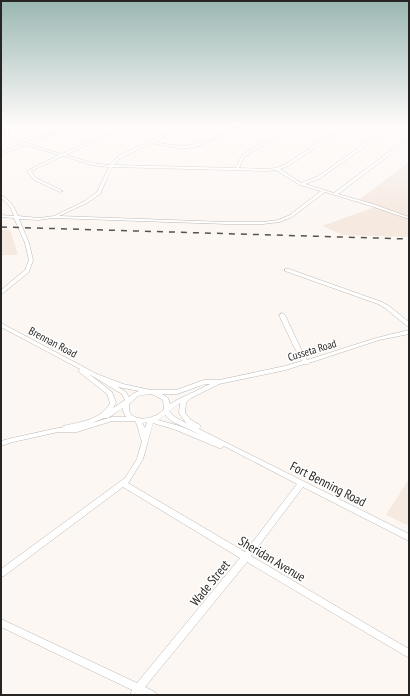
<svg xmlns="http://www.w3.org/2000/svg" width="410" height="696" font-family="'PT Sans Narrow',sans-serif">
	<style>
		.built { fill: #f5e9e0 }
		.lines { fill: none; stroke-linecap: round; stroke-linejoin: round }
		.minor-casing { stroke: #7d7975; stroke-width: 0.5 }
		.minor { fill: #fff; fill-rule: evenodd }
		.rail { stroke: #555350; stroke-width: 1.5; stroke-dasharray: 6 6; stroke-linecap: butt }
		.labels { text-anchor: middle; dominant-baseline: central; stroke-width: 3; stroke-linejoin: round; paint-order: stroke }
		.street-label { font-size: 11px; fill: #262523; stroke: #fff }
		.near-street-label { font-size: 13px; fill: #262523; stroke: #fff }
	</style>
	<rect width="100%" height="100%" fill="#fcf7f3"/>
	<g class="built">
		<path d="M409,162V237L343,235L322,226L375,207L360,199Z"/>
		<path d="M1,230H10L18,255H1Z"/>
		<path d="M409,479V526L386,515Z"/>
	</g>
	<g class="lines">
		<defs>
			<g id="minor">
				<path d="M4,125H8V135L13,139L25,143L69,125H73L29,144L62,154L125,125H129L66,155L92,163L110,165L117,157L182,125H186L154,142C179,147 194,148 218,136C226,132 235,125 243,125L219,138L199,146L189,148H179L151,143L119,159L114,165L236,168L242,155L292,125H296L244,157L239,168L267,169L276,168L286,164L345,125H349L288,166L280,169L301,183L317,177L389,126L387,125H393L409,129V131L392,127L319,179L305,184L334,193L409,137V140L338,194L373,204L409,217V219L371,206L325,192L292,217L280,222L263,224H227L52,218L39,220L19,219L29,243L33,260L29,272L3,293H1V290L25,270L29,260L25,243L14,218L1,217V215L14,216C11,207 8,203 1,198V195C10,200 14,206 18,216L39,218L54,216L85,201L97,192L109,167L92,165L63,156L31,171L36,178L63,191L60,192L34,180L27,171L59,155L26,145L1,155V153L22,144L11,141L5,136ZM112,167L267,171L276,170L300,185L321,191L290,215L278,220L263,222H227L59,216L87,203L100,194Z"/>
				<path d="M285,269H289L382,302L389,306L409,322V327L407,326L385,308L378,304L285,271Z"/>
				<path d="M282,313L285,315L300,347L307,360L376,338L409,330V334L379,340L309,363L308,364H304L286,370L219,384L191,398L186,403L185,413L191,420L200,425L201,427L199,429L409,534V541L303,487L251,556L409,649V658L247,562L145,687L155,692L157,695H142L140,694V695H130L132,690L1,627V619L137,683L240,558L123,487L4,576L1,577V569L125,478L137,459L142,441C138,433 140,429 135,421H112L77,432H58L13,442L1,446V441L12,438L58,428H62L63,426C80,422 101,420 110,403L107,394L79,372L78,371L80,369L1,327V323L97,374L123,384L151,390H176L204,380H219L285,366L302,361L294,347L279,315ZM89,374L122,394L125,400L113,408L116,403L112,392ZM205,384H210L177,400L170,404L168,398L162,394H177ZM118,387L139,391L134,393L129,397L126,392ZM149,394L154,395L163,400L164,409C161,412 158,415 154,416C147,420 131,420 129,410C129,408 129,406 129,404L138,396ZM180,403L179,413L186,423L175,417L169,411ZM123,408V411L126,417H112L92,423L104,418H108ZM165,415L171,421L201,435L180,426L158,420ZM147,422L145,428L142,423ZM153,423L176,430L219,448H221L224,446L297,484L245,552L128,483L129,482L143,459Z"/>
			</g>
		</defs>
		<use href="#minor" class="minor-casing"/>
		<use href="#minor" class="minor"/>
		<path class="rail" d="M1,227L409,239"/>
	</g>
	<linearGradient id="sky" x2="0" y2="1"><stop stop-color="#9ab7b2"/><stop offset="0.56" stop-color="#fefbfa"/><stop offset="1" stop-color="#fefbfa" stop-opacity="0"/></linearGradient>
	<rect width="410" height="223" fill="url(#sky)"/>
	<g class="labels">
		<g class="street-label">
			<text transform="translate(53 342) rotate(28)">Brennan Road</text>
			<text transform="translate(312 350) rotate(-17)">Cusseta Road</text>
		</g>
		<g class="near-street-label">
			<text transform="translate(328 484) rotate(27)">Fort Benning Road</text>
			<text transform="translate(272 559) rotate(31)">Sheridan Avenue</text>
			<text transform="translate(210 583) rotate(-51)">Wade Street</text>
		</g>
	</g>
	<rect width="410" height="696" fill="none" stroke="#262523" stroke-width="4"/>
</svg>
